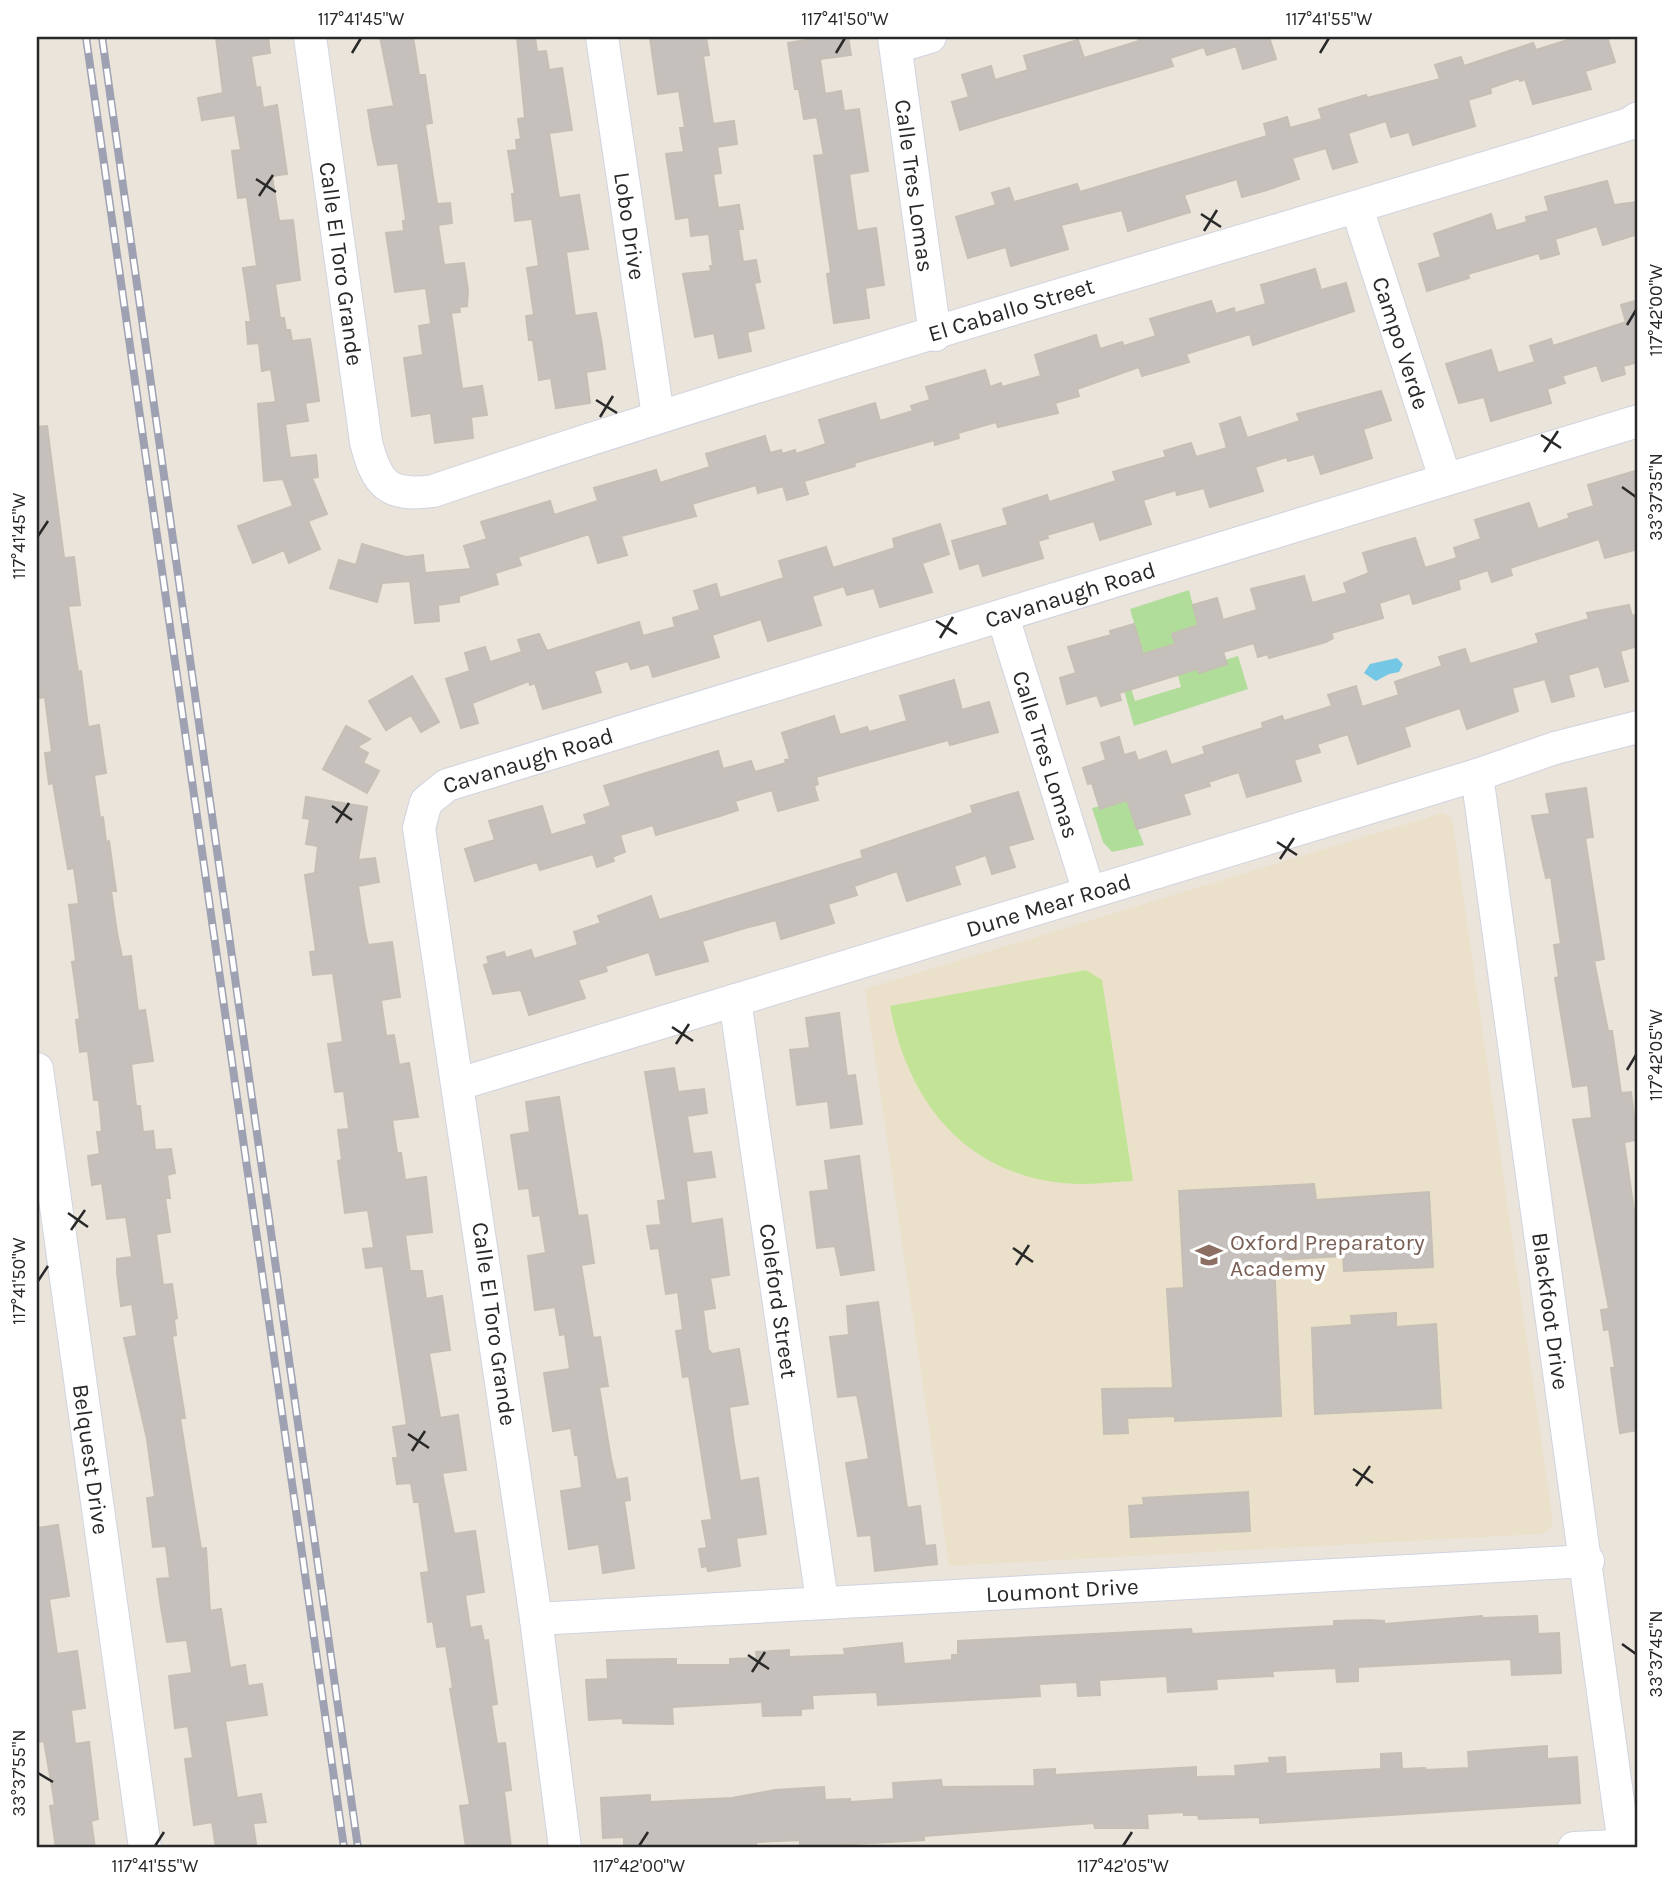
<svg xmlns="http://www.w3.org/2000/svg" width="1675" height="1885" font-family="Karla,sans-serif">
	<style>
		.education { fill: #ebe1cb }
		.green { fill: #b1dd9b }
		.pitch { fill: #c3e497 }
		.water { fill: #74c7e5 }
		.building { fill: #c5c0bb; stroke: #c5bfb5; stroke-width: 2 }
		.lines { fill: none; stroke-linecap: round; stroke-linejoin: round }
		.minor-casing { stroke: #d0d3e0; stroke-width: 34 }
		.minor { stroke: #fff; stroke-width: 32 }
		.rail-casing { stroke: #9ea1b2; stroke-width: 8 }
		.rail { stroke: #fff; stroke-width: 5; stroke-dasharray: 16; stroke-linecap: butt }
		.ticks { fill: none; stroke: #282828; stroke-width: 2.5 }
		.labels { text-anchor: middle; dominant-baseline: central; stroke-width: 7; stroke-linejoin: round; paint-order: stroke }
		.street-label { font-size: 23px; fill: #282828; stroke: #fff }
		.education-label { font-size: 23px; fill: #785e54; stroke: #fff; text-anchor: start }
		.neatline { fill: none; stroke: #282828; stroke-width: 2.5 }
		.ticks-label { font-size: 18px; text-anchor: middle; fill: #282828 }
	</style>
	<rect width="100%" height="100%" fill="#eae4db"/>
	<path class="education" d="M1442,813L1451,817L1453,824L1553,1522L1550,1529L1542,1534L949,1566L865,989Z"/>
	<g class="green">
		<path d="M1189,590L1198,625L1195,659L1198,672L1226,665L1225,660L1238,656L1248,689L1134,726L1115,659L1121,656L1135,701L1181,687L1170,646L1143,654L1130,609Z"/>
		<path d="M1127,800L1144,845L1112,852L1103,842L1092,808Z"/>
	</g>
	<path class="pitch" d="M1086,970L1102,980L1133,1181C1109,1182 1087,1186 1063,1183C963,1173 907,1099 890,1006Z"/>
	<path class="water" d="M1397,658L1403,664L1399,672L1389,674L1376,681L1364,673L1370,664Z"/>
	<g class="building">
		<path d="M216,37H268L270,53L251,56L256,88L260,87L263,108L277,105L287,174L272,176L279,221L293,220L300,280L275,284L280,318H284L286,330H290L292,341L310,339L315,371L319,401L305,403L308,421L285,424L290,458L316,455L318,477L312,478L327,514L308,521L320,549L289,563L284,550L253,563L238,526L293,506L283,479L264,481L258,404L276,402L271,369L262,371L259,343L248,344L246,322H251L243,268L257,266L247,197L238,198L232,151L241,150L235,115L202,120L198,98L223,93Z"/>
		<path d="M380,37H413L419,75H425L432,123L425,124L437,204L450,203L452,223L438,225L444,265L464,263L468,290L467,306L459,307L460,312L451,313L462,389L482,386L487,415L471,417L473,438L435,443L431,413L412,416L404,358L423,355L419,326L431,324L426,288L395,292L386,233L404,231L403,221L406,220L398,163L378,165L372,136L368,110L394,106Z"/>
		<path d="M517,37H535L537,52L546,51L549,70L562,68L572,130L549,133L559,198L579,195L588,249L566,252L575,316L596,313L602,345L605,369L586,372L590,403L556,408L551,378L539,380L533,340H529L526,316L534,315L527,268L539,266L532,219L515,221L512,194H515L508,151L517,150L516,140L521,139L518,119L525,118Z"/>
		<path d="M661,37H706L709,55L703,56L713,124L734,121L737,144L717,147L721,173L713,174L718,208L739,205L743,229H738L743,262L756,260L760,282L754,283L764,328L747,332L751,351L719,358L714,333L695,337L683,274L711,271L710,266H713L709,234L691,236L689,217L676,219L666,154L684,152L680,128H685L679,91L658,94L650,38Z"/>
		<path d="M823,37H848L851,55L820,59L825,94L841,91L844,111L859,109L868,171L849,174L857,231L876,228L884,285L865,288L869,318L834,323L827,274L831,273L814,156L824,155L817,117L804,119L799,89H795L788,43Z"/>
		<path d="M1137,37H1269L1276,59L1243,69L1236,46L1207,55L1204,47L1170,58L1173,66L960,130L952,102L969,97L962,75L991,66L995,80L1028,70L1024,56L1078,40L1084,58L1139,41Z"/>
		<path d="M1577,37H1607L1615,62L1585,71L1591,89L1533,104L1525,79L1520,81L1519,78L1490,88L1491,93L1468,100L1475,126L1413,145L1409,132L1391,137L1386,121L1348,133L1357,162L1333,169L1326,148L1292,158L1299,179L1267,190L1242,197L1237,179L1184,195L1190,212L1128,231L1122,210L1061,225L1068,249L1011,266L1006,247L968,258L956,217L996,205L992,193L1009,188L1014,202L1077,184L1080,192L1267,136L1264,124L1287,117L1290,128L1322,119L1319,109L1366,95L1367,98L1440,79L1435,65L1461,57L1464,66L1533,43L1536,50Z"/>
		<path d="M1607,181L1614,205L1638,202V234L1603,245L1597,226L1555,239L1559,254L1541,259L1539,253L1468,274L1469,278L1427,291L1419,264L1441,257L1434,234L1491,214L1496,231L1527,222L1526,217L1549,211L1545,197Z"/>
		<path d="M1315,269L1321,290L1346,283L1354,311L1253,345L1250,334L1186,354L1189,362L1142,376L1139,367L1077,389L1079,396L1055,403L1058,413L998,427L996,422L958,433L959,438L935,445L934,440L854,463L855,466L804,481L808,494L787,500L783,486L758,493L756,485L692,504L696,516L621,536L627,555L598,563L589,534L518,557L521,565L495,573L498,584L459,596V602L438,605L439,621L415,623L410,581L382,583L377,602L330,588L339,560L356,565L362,544L406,557L423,555L425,573L471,569L464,546L487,539L481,522L550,501L554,515L598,501L594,488L656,470L660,483L710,467L706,454L765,436L770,453L781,450L782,454L795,450L796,454L826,444L819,420L875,403L880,421L913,411L911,406L930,400L926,387L985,370L990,387L1001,383L1002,387L1041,376L1035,355L1096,335L1100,349L1122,342L1124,346L1156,336L1150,319L1211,301L1216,314L1234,308L1235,313L1266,304L1261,285Z"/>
		<path d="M1638,300V362L1623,366L1625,374L1602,381L1597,365L1562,376L1565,383L1547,389L1551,403L1491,421L1484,397L1459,403L1446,364L1491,350L1498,373L1535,362L1530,346L1551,339L1553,346L1626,322L1621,305Z"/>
		<path d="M1381,391L1391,420L1363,429L1372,458L1321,474L1314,454L1288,461L1287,457L1255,467L1263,491L1210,507L1204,488L1177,495L1176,490L1143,500L1151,524L1100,540L1094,521L1047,535L1048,538L1038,541L1043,558L983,576L979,563L960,569L952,541L1008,525L1003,509L1047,495L1049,502L1116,481L1113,472L1166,457L1164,451L1191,443L1196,457L1227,448L1220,424L1240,417L1247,438L1300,421L1297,414Z"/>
		<path d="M47,426L64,558L74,557L80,605L68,606L78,672L81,671L88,727L99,725L106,773L94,775L100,818L103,817L106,842L109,841L116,891H111L117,933L122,957L131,956L138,1011L145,1010L153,1061L131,1064L136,1106H140L143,1132L153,1131L155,1150L171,1149L175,1173L167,1175L170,1198H165L170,1232L156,1234L163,1285L172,1284L177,1318L174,1319L176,1335L172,1336L185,1418H180L201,1549L206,1548L210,1611L221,1609L230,1668L245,1665L248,1686L262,1684L267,1715L225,1721L237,1798L261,1794L266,1822L253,1823L256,1844L228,1848H216L212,1822L194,1825L185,1759L193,1758L188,1726L175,1728L169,1676L192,1673L187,1640L167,1642L161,1607L157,1579L170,1578L166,1546L153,1547L147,1498L155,1497L147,1439L124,1338L137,1336L132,1304L121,1306L117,1273V1259L132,1257L126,1217L107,1219L102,1183L92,1185L88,1156L100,1154L97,1132H102L99,1100H94L88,1051L80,1052L76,1020L80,1019L72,962L76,961L69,905L79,904L74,868L68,869L53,783L49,784L45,753L52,752L45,697L40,698L37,676V427Z"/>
		<path d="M1638,470V549L1605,558L1599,539L1510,568L1512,575L1492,582L1488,570L1458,580L1460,589L1413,604L1410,593L1379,603L1383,618L1331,633L1333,638L1326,642L1269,658L1268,654L1258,657L1254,643L1223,652L1227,664L1199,673L1197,669L1119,693L1121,700L1101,706L1097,695L1067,704L1060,678L1076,673L1068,647L1111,635L1110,631L1134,624L1143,654L1175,644L1172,634L1198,625L1193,605L1217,598L1223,620L1257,610L1251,589L1304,576L1312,603L1347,593L1344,583L1369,573L1363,553L1415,538L1425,568L1457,558L1454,548L1481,539L1475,520L1529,503L1538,529L1570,518L1568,514L1594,506L1588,485Z"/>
		<path d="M940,524L949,554L922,563L932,592L880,607L874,588L847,595L844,586L812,596L821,625L768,641L761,619L712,635L719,657L653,677L649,664L631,669L628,661L594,671L601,692L543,709L535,683L530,685L529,681L472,703L478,723L461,728L446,679L470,671L465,653L485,647L490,662L522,652L518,640L539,634L547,651L639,622L643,636L675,627L673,618L700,610L694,591L716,584L720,598L784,578L779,561L826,547L833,568L895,548L893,539Z"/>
		<path d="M1629,605L1632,616L1638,614V646L1620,651L1628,681L1605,687L1599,666L1568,675L1574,696L1552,702L1545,679L1512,688L1518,711L1467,729L1460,708L1430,718L1404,727L1410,746L1358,764L1348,734L1317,744L1320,752L1294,760L1301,781L1247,797L1239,772L1208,782L1210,786L1183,794L1190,814L1137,829L1127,800L1100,809L1092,783L1088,784L1083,768L1106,760L1101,743L1119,737L1124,755L1135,752L1138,761L1166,751L1171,765L1205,754L1203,747L1263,728L1262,723L1282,716L1284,721L1332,706L1328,695L1356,686L1362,707L1399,695L1395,682L1442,666L1439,657L1465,649L1470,664L1539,643L1536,634L1589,619L1587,613Z"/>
		<path d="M412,676L439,722L421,732L411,715L386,730L369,701Z"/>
		<path d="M954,680L962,710L989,702L998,732L950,745L948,740L816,777L818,784L814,786L818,800L778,811L772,790L735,801L738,810L720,816L656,835L653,825L620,835L625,852L612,857L614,861L597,867L593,854L540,870L537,862L475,881L465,849L495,840L489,821L542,806L551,835L587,824L584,815L611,806L604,786L718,751L723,769L751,761L755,772L786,763L785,760L790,759L782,733L834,716L840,735L867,727L869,732L907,721L900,696Z"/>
		<path d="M346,726L370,739L357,747L368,753L363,763L379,771L367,793L323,769Z"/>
		<path d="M1586,788L1593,837L1585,838L1604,959L1594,961L1608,1031H1612L1621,1093L1631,1092L1637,1140L1624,1142L1638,1238V1430L1620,1433L1611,1368H1615L1609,1329L1604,1330L1601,1310L1609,1309L1573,1120L1592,1118L1588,1085L1573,1087L1555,978L1559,977L1554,945L1561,944L1551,877L1546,878L1532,816L1550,814L1546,794Z"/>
		<path d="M1018,792L1033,839L1008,846L1015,867L992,874L986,855L954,866L960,884L907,901L897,871L854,886L857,895L828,904L834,923L781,939L776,920L745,928L702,941L708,961L656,975L649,952L605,966L607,971L578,980L585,998L529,1015L521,990L493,994L484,965L489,963L487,957L504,952L506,958L531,950L534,959L578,945L574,932L601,923L598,916L651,896L659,920L863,858L861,851L973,813L971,806Z"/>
		<path d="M306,797L367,807L358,860L375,858L379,882L358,886L365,931L368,945L392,942L400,997L381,1000L386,1036L394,1035L399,1065L409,1063L418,1117L392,1120L397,1153H401L405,1180L426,1177L432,1232L405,1235L410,1271H422L426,1299L442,1296L450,1350L429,1353L440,1418L458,1415L466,1470L442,1473L454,1534L475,1531L484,1592L465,1595L470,1628L481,1626L484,1641L488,1640L497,1704L491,1705L497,1744L505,1743L511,1790L504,1791L511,1848H466L460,1806L470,1805L450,1689L453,1688L446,1646L437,1647L433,1621L428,1622L421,1573L429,1572L419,1502H414L411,1483L397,1484L393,1458H398L393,1427L407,1425L383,1266L366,1268L363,1249L374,1248L368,1210L345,1213L338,1161L342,1160L338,1130L349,1129L344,1091L335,1092L328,1044L343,1042L333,973L313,975L310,952L316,951L305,875L315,873L318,846L306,844L310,819L303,818Z"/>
		<path d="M839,1013L847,1076L855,1075L862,1124L831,1128L828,1101L797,1105L790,1050L810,1048L806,1018Z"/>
		<path d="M674,1068L678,1092L704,1089L707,1113L687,1116L693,1154L711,1152L715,1177L686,1181L691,1224L722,1219L729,1275L710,1278L715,1308L703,1310L708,1349L712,1354L739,1349L748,1404L729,1407L733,1437L740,1481L758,1478L766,1534L736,1538L740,1566L708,1571L707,1566L702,1567L699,1549L707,1548L702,1521L712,1520L689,1376L683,1377L676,1331L683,1330L678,1292L666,1294L659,1248L651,1249L647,1226L661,1225L658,1201L666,1200L645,1072Z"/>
		<path d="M559,1097L578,1216L587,1215L594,1263L581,1265L593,1338L600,1337L608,1386L599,1387L611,1459L616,1480L627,1478L630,1500L624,1501L634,1568L603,1573L599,1544L569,1549L561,1491L582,1488L578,1455H575L571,1428L553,1431L544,1373L570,1369L565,1334L560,1335L555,1307L535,1310L528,1256L546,1253L540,1215L533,1216L529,1188L519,1189L511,1135L530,1132L526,1102Z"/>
		<path d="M859,1156L874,1270L841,1275L835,1246L817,1248L810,1192L829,1190L825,1161Z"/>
		<path d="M1314,1184L1316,1200L1429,1192L1433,1267L1344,1271L1343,1256L1274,1260L1281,1416L1175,1421V1416L1127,1418L1128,1433L1104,1434L1102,1389L1173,1388L1167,1289L1184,1288L1179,1191Z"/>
		<path d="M878,1302L907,1508L920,1506L925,1546L935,1545L937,1564L875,1571L871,1535L858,1536L846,1463L869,1459L863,1425L857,1395L838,1397L830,1337L849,1335L847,1306Z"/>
		<path d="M1396,1313V1327L1436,1324L1441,1408L1315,1414L1312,1328L1352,1325L1351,1316Z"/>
		<path d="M1248,1492L1250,1531L1131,1537L1129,1506L1144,1505L1143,1498Z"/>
		<path d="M58,1525L69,1596L49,1599L57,1654L77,1651L85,1708L71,1710L75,1744L89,1742L98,1819L91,1821L95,1848H56L50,1806L55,1805L44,1741L37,1742V1528Z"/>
		<path d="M1482,1616V1618L1537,1616L1538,1634L1559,1633L1561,1673L1512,1675L1511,1659L1452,1662L1358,1667V1681L1337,1682L1336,1668L1272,1671L1273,1676L1216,1679L1217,1689L1168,1692L1167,1676L1099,1680L1100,1695L1078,1696L1077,1682L1039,1684L1040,1696L878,1705L877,1692L812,1695L813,1708L801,1709V1715L763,1716L762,1702L672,1707L673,1724L623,1723V1718L589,1720L586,1680L608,1679L607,1660L676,1659V1665H730V1659L757,1658L756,1652L789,1650V1657L845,1655L844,1649L902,1643L904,1664L952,1660V1655H958V1641L1191,1629L1192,1634L1334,1626V1621L1369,1620L1384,1621V1624Z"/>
		<path d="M1547,1746V1759L1577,1757L1580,1803L1260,1823V1817L1199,1819L1198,1815H1184V1812L1147,1814L1148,1828H1095L1094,1823L924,1836V1840L800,1847V1840L756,1842V1846L724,1848H624V1837L603,1838L601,1798L650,1795V1802L732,1798L775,1790L824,1787L825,1800L850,1799V1802L894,1799L893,1783L941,1780L942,1787L1035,1786L1034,1770L1055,1769V1775L1196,1767V1777L1236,1776L1235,1766L1270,1763L1269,1758L1285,1757L1286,1774L1381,1769V1754L1401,1753L1402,1769L1425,1768V1770L1469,1768L1468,1752Z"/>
	</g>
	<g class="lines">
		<defs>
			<g id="minor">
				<path id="s1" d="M310,37L366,442C377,485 388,497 433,491C829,358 1231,247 1629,124L1638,118"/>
				<path id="s2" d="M602,37L658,416"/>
				<path id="s3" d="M894,37L935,335"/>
				<path d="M896,47L930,37"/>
				<path id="s4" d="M1357,208L1445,478"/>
				<path id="s5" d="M1003,617L1089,892"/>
				<path id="s6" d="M1477,775L1624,1845"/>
				<path id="s7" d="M735,1000L822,1601"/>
				<path id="s8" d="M37,1069L145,1848"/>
				<path id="s9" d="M459,1084L1477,775L1555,748L1638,727"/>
				<path id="s10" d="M536,1619L1588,1561"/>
				<path id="s11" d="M565,1848L536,1619L419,828L426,802L447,785L1638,421"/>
				<path d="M1574,1848L1638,1845"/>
			</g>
		</defs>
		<use href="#minor" class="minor-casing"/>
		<use href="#minor" class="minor"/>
		<defs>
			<g id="rail">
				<path d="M86,37L344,1848"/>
				<path d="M102,37L358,1848"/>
			</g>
		</defs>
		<use href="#rail" class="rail-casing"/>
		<use href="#rail" class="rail"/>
	</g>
	<path class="ticks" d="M352,53L361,38M836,53L845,38M1320,53L1329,38M256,179L276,192M259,196L273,175M1201,214L1221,227M1204,231L1217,210M1627,325L1636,310M596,400L617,413M600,417L613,396M1541,435L1561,448M1544,452L1558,431M1622,487L1636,497M38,536L48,521M936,621L957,634M940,638L953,617M332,806L352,820M336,823L349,803M1277,842L1297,855M1280,859L1294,838M672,1027L693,1041M676,1044L689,1024M1627,1070L1636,1055M68,1213L88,1227M71,1230L85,1210M1013,1248L1033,1262M1016,1265L1029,1245M38,1281L48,1266M408,1434L429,1448M412,1451L425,1431M1353,1469L1373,1483M1356,1486L1370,1466M1622,1644L1636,1654M748,1655L769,1669M752,1672L765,1652M38,1773L53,1782M155,1846L164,1832M639,1846L648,1832M1123,1846L1132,1832"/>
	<defs>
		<symbol id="school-bare" viewBox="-9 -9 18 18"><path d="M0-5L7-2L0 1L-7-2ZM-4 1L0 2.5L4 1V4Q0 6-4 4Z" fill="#8d6e63" stroke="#fff" stroke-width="2.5" paint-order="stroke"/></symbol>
	</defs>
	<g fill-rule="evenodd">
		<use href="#school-bare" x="1190" y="1236" width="38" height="38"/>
	</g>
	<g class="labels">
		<g class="street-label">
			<text stroke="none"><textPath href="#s3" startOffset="150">Calle Tres Lomas</textPath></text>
			<text stroke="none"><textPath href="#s2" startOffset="191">Lobo Drive</textPath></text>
			<text stroke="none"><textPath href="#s1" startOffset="229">Calle El Toro Grande</textPath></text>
			<text stroke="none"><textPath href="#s1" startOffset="1111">El Caballo Street</textPath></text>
			<text stroke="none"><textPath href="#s4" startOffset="142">Campo Verde</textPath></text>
			<text stroke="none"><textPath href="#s11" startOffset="1736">Cavanaugh Road</textPath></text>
			<text stroke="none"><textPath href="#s5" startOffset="144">Calle Tres Lomas</textPath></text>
			<text stroke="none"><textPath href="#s11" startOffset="1169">Cavanaugh Road</textPath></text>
			<text stroke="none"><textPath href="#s9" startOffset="616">Dune Mear Road</textPath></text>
			<text stroke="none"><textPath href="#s7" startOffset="304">Coleford Street</textPath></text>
			<text stroke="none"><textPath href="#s6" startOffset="541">Blackfoot Drive</textPath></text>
			<text transform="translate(494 1324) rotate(82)">Calle El Toro Grande</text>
			<text stroke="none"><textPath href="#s8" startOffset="394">Belquest Drive</textPath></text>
			<text stroke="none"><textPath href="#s10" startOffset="527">Loumont Drive</textPath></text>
		</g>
		<g class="education-label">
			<text x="1230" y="1242">Oxford Preparatory<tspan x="1230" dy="26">Academy</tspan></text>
		</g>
	</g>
	<rect width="1675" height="1885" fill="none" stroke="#ffffff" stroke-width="77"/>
	<rect x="38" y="38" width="1598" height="1808" class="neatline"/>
	<g class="ticks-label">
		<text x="361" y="25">117°41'45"W</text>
		<text x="845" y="25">117°41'50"W</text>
		<text x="1329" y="25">117°41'55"W</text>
		<text transform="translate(1656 310) rotate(-90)" y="6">117°42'00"W</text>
		<text transform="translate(1656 497) rotate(-90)" y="6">33°37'35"N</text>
		<text transform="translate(19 536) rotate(-90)" y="6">117°41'45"W</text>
		<text transform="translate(1656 1055) rotate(-90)" y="6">117°42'05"W</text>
		<text transform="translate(19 1281) rotate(-90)" y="6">117°41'50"W</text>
		<text transform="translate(1656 1654) rotate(-90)" y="6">33°37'45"N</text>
		<text transform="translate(19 1773) rotate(-90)" y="6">33°37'55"N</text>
		<text x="155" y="1872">117°41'55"W</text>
		<text x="639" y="1872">117°42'00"W</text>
		<text x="1123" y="1872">117°42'05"W</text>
	</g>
</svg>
